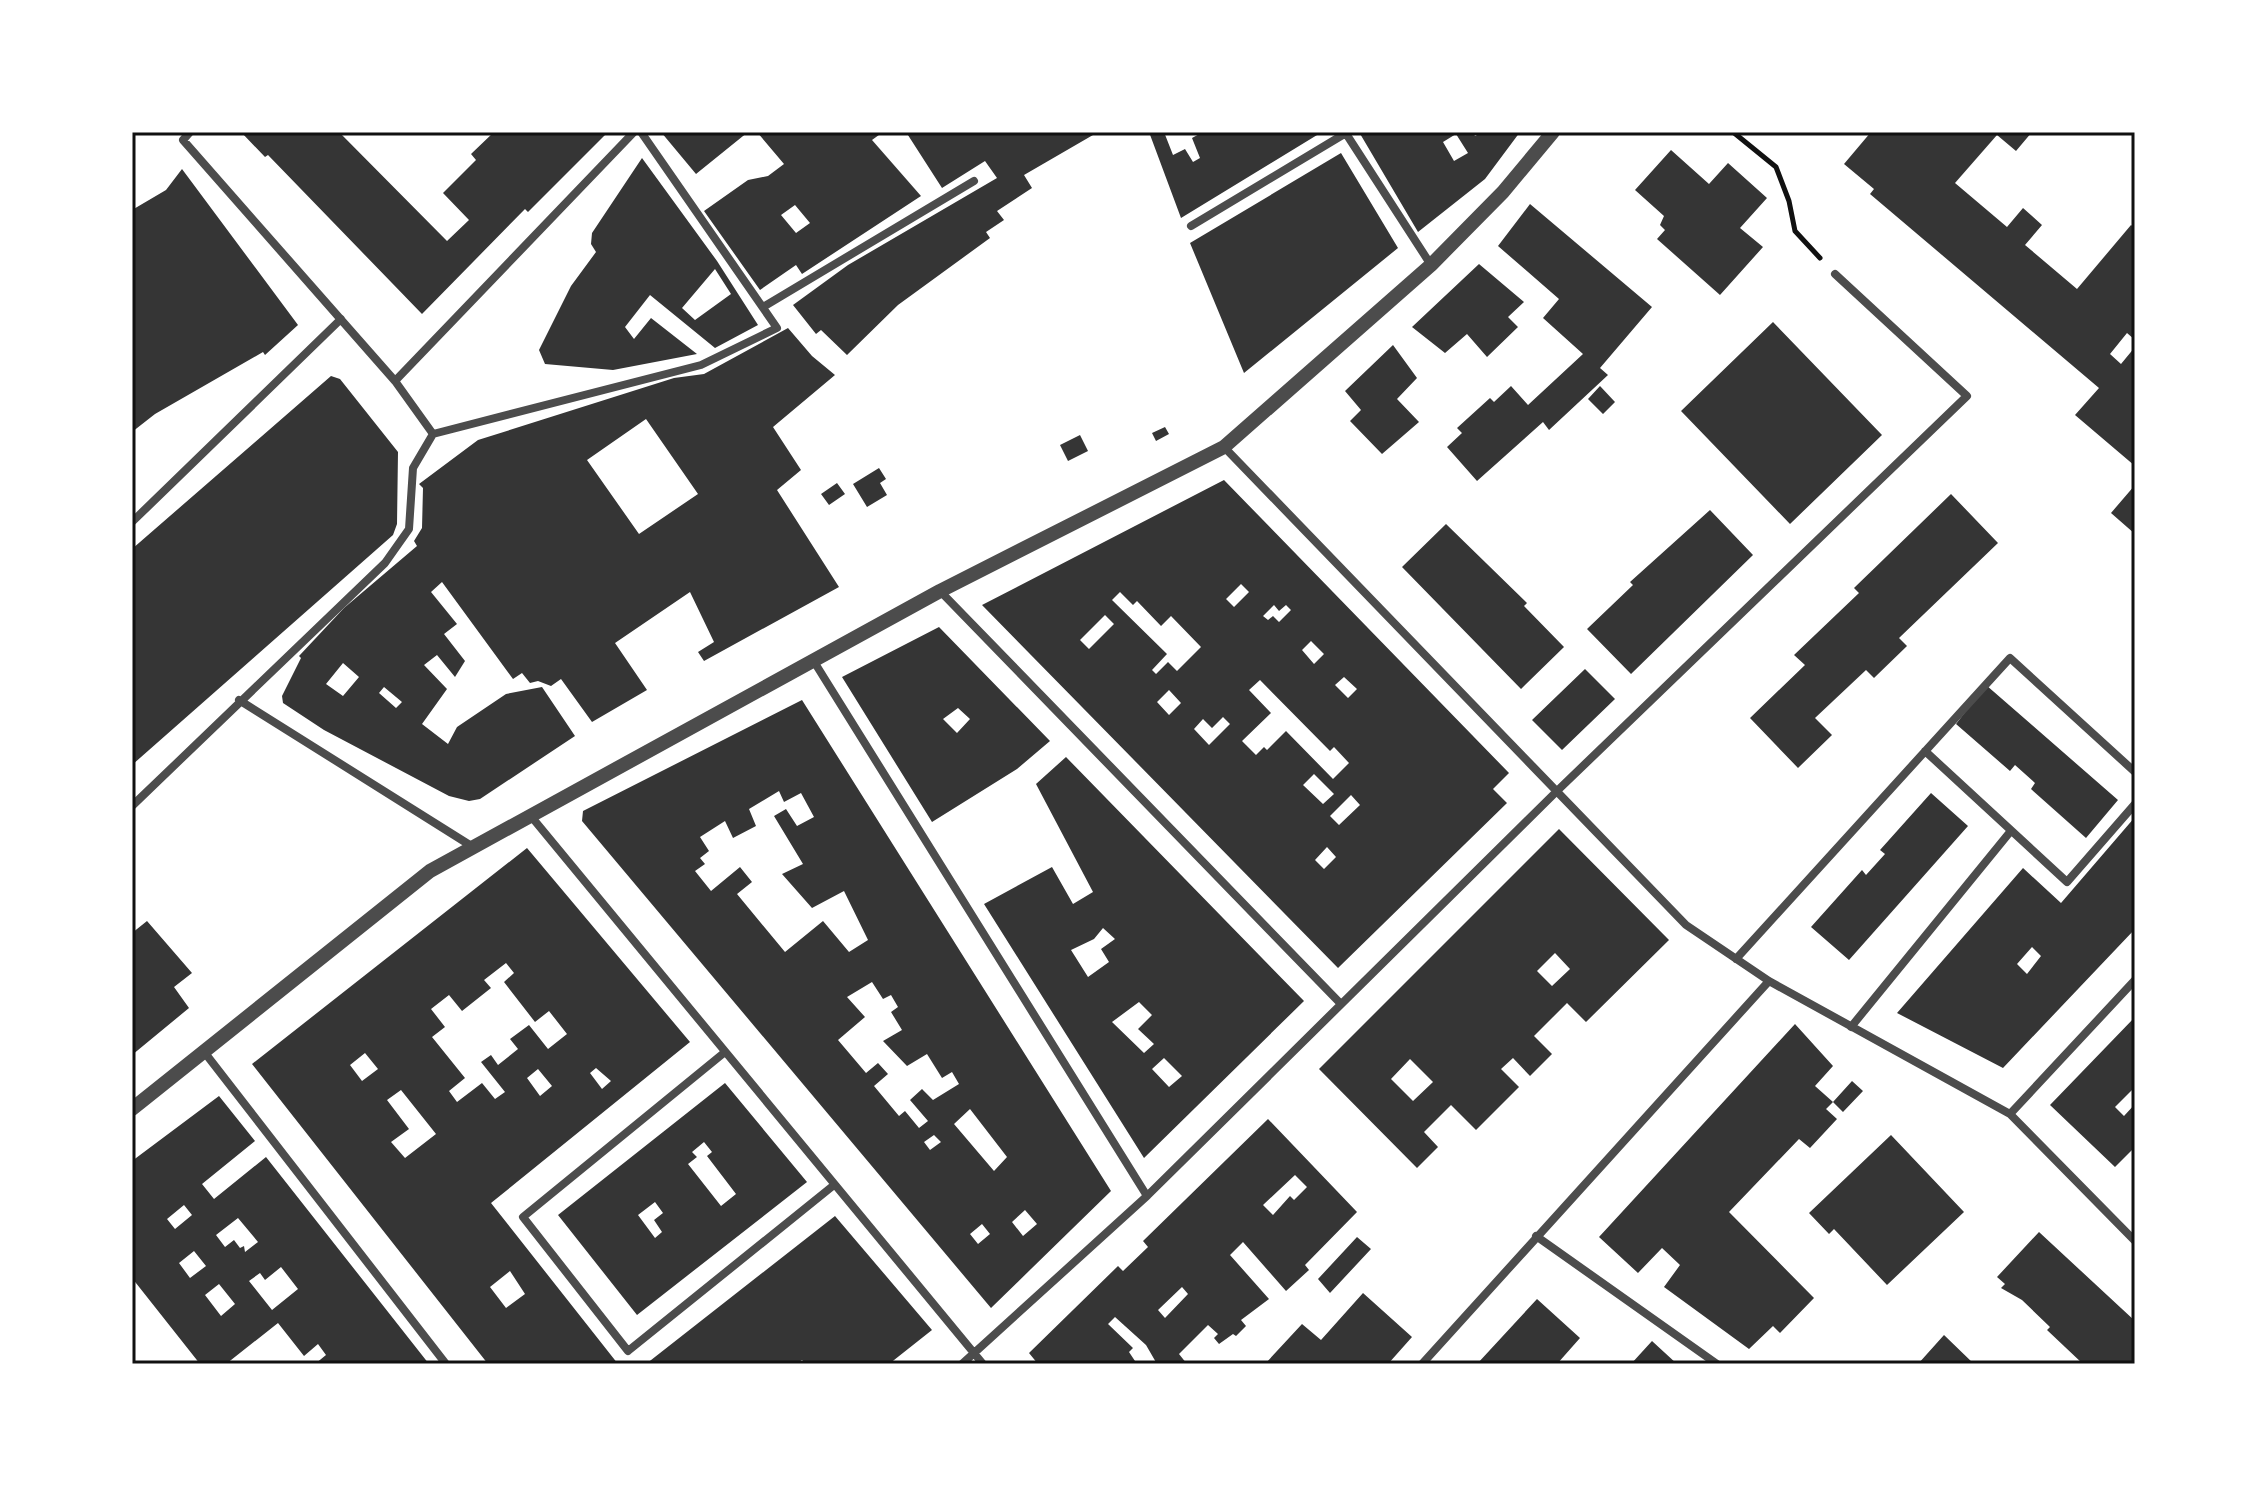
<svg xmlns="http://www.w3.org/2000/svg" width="2267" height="1496" font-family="Quicksand,sans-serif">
	<rect width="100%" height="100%" fill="#fff"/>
	<path fill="#353535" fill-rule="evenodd" d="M241,132h98l108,109 22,-21 -26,-27 33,-33 -5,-6 23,-22h114l-80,80 -3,-3 -103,105 -154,-159 -3,2z
		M661,132h87l-52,42z
		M757,132h126l-11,8 49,56 -119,78 -6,-9 -36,25 -56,-79 44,-31 20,-4 16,-12zM795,205l15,18 -14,10 -15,-18z
		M906,132h185l2,3 -69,40 8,13 -35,23 7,9 -18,12 4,6 -92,67 -51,50 -26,-25 -5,4 -23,-29 55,-40 149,-87 -12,-17 -43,27z
		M1149,132h15l9,23 12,-6 8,13 7,-4 -8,-20 11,-6h119l-141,86z
		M1359,132h114l2,4 8,-4h37l-35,47 -67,53zM1456,134l12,19 -14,8 -11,-19z
		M1871,132h161l-16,19 -19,-16 -42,48 52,44 16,-19 19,17 -17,20 52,44 54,-64 4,3v112l-8,-7 -17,21 11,10 14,-17v119l-60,-51 24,-27 -229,-194 4,-5 -30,-25z
		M1671,150l38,34 19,-21 39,35 -27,30 23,19 -43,48 -63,-56 8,-9 -5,-5 4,-9 -29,-26z
		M1341,153l57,95 -154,125 -54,-130z
		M642,158l75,103 41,64 -43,23 -65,-53 -25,32 9,12 17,-21 46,36 -84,16 -68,-6 -6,-14 32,-64 25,-34 -5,-8 1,-11zM715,269l16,25 -36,26 -13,-12z
		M182,169l116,156 -33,30 -2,-3 -108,62 -23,18v-222l34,-20z
		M1530,204l122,103 -52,61 8,7 -59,55 -6,-8 -66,59 -30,-34 15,-14 -5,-5 33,-30 4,4 17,-16 17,19 55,-51 -40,-36 16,-19 -61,-53z
		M1479,264l45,38 -16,15 10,10 -31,30 -20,-23 -22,19 -33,-26z
		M1773,322l109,113 -92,89 -109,-113z
		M788,328l24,28 23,19 -62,52 28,43 -24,20 62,97 -135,74 -6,-9 16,-10 -24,-50 -75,51 32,47 -55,32 -31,-43 -10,7 -13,-5 -8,2 -8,-10 -9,6 -71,-97 -11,10 26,32 -13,10 21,27 -10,16 -18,-22 -13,10 23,24 -25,35 26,20 9,-17 49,-33 36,-7 33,49 -95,63 -11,2 -20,-5 -125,-66 -41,-27 -1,-7 19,-38 -2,-2 45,-48 73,-62 -3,-5 8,-13 1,-40 -4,-4 59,-44 196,-62 30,-4zM646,419l52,75 -59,40 -52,-74zM343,663l16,14 -16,19 -17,-12zM384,687l18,15 -6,6 -17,-15z
		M1393,345l24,33 -20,21 22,23 -37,32 -32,-33 11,-11 -16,-19z
		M331,376l9,3 58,73 -1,72 -4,11 -261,230v-216z
		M1600,386l15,16 -12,12 -15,-15z
		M1165,427l4,7 -13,7 -4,-8z
		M1080,435l8,16 -20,10 -8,-16z
		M879,468l7,11 -6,4 7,12 -20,12 -14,-23z
		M1224,480l285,293 -16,16 14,14 -169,165 -356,-363zM1241,584l8,8 -15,15 -8,-8zM1120,592l13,13 4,-4 24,25 10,-10 30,31 -24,24 -9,-9 -12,12 -4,-4 15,-16 -55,-54zM1274,605l5,6 7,-6 5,5 -12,12 -6,-6 -5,4 -5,-4zM1105,615l9,9 -25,25 -9,-9zM1311,641l13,13 -10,10 -12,-14zM1344,677l13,12 -9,9 -13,-13zM1260,680l70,71 4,-4 15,16 -16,16 -47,-48 -19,19 -3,-3 -8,8 -14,-14 29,-28 -22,-23zM1169,690l12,13 -12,12 -12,-13zM1223,717l7,7 -21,21 -15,-16 9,-10 9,9zM1314,774l20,20 -11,10 -20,-19zM1351,795l9,10 -21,20 -9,-9zM1327,847l9,10 -12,12 -9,-9z
		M837,483l8,11 -16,11 -8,-11z
		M2135,485v49l-24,-21z
		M1951,494l47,49 -99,95 8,8 -33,32 -8,-8 -51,48 17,17 -34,33 -48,-50 55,-53 -11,-10 65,-62 -5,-5z
		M1710,510l43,45 -122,119 -44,-45 46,-44 -3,-3z
		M1446,524l81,79 -3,3 40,41 -43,42 -119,-122z
		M939,627l111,114 -33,28 -85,53 -90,-145zM958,708l12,11 -13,14 -14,-14z
		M1585,669l30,30 -53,51 -30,-30z
		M1986,685l132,115 -32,38 -55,-49 4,-6 -20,-18 -5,6 -54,-47z
		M802,700l309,491 -120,117 -409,-487 1,-10zM779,791l5,11 17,-9 13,24 -17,9 -11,-17 -12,7 29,48 -21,10 30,34 32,-17 24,49 -19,12 -26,-31 -38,31 -48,-58 15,-12 -12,-15 -29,24 -16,-20 10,-7 -5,-6 9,-7 -9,-14 25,-16 8,17 23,-12 -7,-17zM872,982l11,17 8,-4 7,12 -7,5 11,18 -19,11 24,25 20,-12 15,24 10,-6 7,12 -26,16 -11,-11 -12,11 18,21 -9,7 -14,-17 -6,5 -25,-30 14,-12 -10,-11 -12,10 -28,-33 27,-23 -18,-20zM970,1109l37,48 -13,14 -40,-47zM934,1135l7,7 -11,8 -6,-8zM1025,1210l12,14 -14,12 -11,-14zM982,1224l8,10 -12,10 -8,-10z
		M1066,757l238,244 -160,157 -160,-254 68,-37 21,37 20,-12 -57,-108zM1103,928l12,11 -14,10 8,13 -21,15 -17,-27 23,-11zM1139,1002l13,13 -14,14 16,15 -10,9 -32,-31zM1164,1058l18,18 -13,11 -17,-18z
		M1931,793l37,33 -119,134 -38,-33 51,-57 4,5 19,-21 -5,-4z
		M2135,817v112l-132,139 -106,-55 126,-145 38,35zM2032,947l9,9 -14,18 -10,-10z
		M1559,829l110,111 -83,82 -19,-19 -33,33 18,18 -22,22 -17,-18 -12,11 18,18 -43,43 -25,-25 -27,27 14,15 -21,21 -98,-99zM1555,953l15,16 -18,17 -15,-15zM1410,1059l23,23 -20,19 -22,-22z
		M527,848l163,194 -199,161 127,161h-130l-236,-300zM506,963l8,10 -10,9 31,40 14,-11 18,23 -19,15 -19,-24 -19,14 8,10 -20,16 -7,-10 -10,7 24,30 -10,7 -13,-16 -25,19 -8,-11 16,-13 -33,-41 13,-10 -14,-18 18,-14 13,16 29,-23 -7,-8zM365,1053l13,16 -16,12 -12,-16zM596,1068l15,13 -9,8 -12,-16zM538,1069l14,17 -12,10 -13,-18zM401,1090l35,44 -31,24 -14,-16 18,-13 -22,-29zM510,1271l15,23 -19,14 -16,-21z
		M147,921l45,52 -18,14 15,21 -57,47v-122z
		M2135,1017v70l-20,20 9,9 11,-12v43l-20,20 -65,-62z
		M1795,1024l38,42 -18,20 18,16 19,-21 11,10 -20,21 -10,-10 -7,7 11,10 -27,29 -11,-9 -70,73 85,86 -34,35 -7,-7 -24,23 -85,-62 16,-22 -18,-17 -24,25 -39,-36z
		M725,1083l82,99 -170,133 -79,-100zM704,1142l8,10 -5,4 29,38 -15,12 -33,-42 9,-7 -5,-5zM655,1202l8,11 -9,7 8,12 -7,6 -17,-23z
		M219,1096l36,45 -53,43 12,15 52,-42 163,207h-114l11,-9 -8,-11 -14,12 -26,-33 -52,41h-26l-68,-86v-117zM184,1205l8,10 -17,14 -8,-10zM238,1218l20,24 -13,10 -1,-6 -4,2 -6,-8 -9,7 -9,-12zM194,1251l12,15 -16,12 -11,-15zM281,1267l17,22 -26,21 -23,-29 11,-8 5,7zM219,1284l16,20 -14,12 -16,-21z
		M1268,1119l89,93 -52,53 4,5 -23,21 -43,-49 -13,13 39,44 -28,21 5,6 -10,10 -3,-2 -14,10 -5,-6 4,-4 -10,-9 -29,29 8,10h-30l-11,-19 -31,-28 -7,7 25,24 -4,4 8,12h-99l-9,-11 89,-87 5,5 25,-24 -5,-6zM1295,1175l12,12 -13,13 -4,-4 -17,19 -10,-10zM1182,1287l6,7 -23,24 -7,-8z
		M1891,1135l73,77 -77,73 -53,-56 -5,5 -20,-21z
		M835,1216l97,114 -43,34h-83l-4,-4 -6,4h-150z
		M2039,1232l96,89v43h-52l-36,-34 3,-3 -28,-27 -21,-12 4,-4 -8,-7z
		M1357,1237l14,12 -41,44 -12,-14z
		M1363,1293l49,44 -24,27h-123l37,-40 19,16z
		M1537,1299l43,39 -23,26h-80z
		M1944,1335l30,29h-56z
		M1652,1341l25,23h-46z"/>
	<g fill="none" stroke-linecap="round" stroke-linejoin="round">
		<path stroke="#111" stroke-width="5" d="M1733,132l43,35 13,34 6,30 25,27"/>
		<path stroke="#4c4c4c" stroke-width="8" d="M190,132l-7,8 212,241 38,53
			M1345,132l86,133
			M1191,226l155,-93
			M763,307l211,-126
			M395,381l239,-249
			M433,434l268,-69 76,-37 -136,-196
			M1224,447l462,478 83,56 241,133 125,127
			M132,522l209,-203
			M940,591l400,412
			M813,660l334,536
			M239,700l234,147
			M1925,751l142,131 68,-78
			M132,806l253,-243 24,-34 4,-61 20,-34
			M530,815l453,549
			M1736,959l274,-301 125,114
			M1851,1027l159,-195
			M725,1052l-202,165 105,134 206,-166
			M205,1053l241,311
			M2010,1114l125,-134
			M1536,1236l181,128
			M962,1364l185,-168 410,-405 410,-395 -132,-122
			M1422,1364l347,-383"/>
		<path stroke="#4c4c4c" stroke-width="14" d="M132,1109l298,-238 510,-280 284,-144 207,-182 72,-73 50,-60"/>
	</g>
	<rect width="2267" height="1496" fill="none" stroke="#ffffff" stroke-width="268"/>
	<rect x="134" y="134" width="1999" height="1228" fill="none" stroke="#111" stroke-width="3"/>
</svg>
